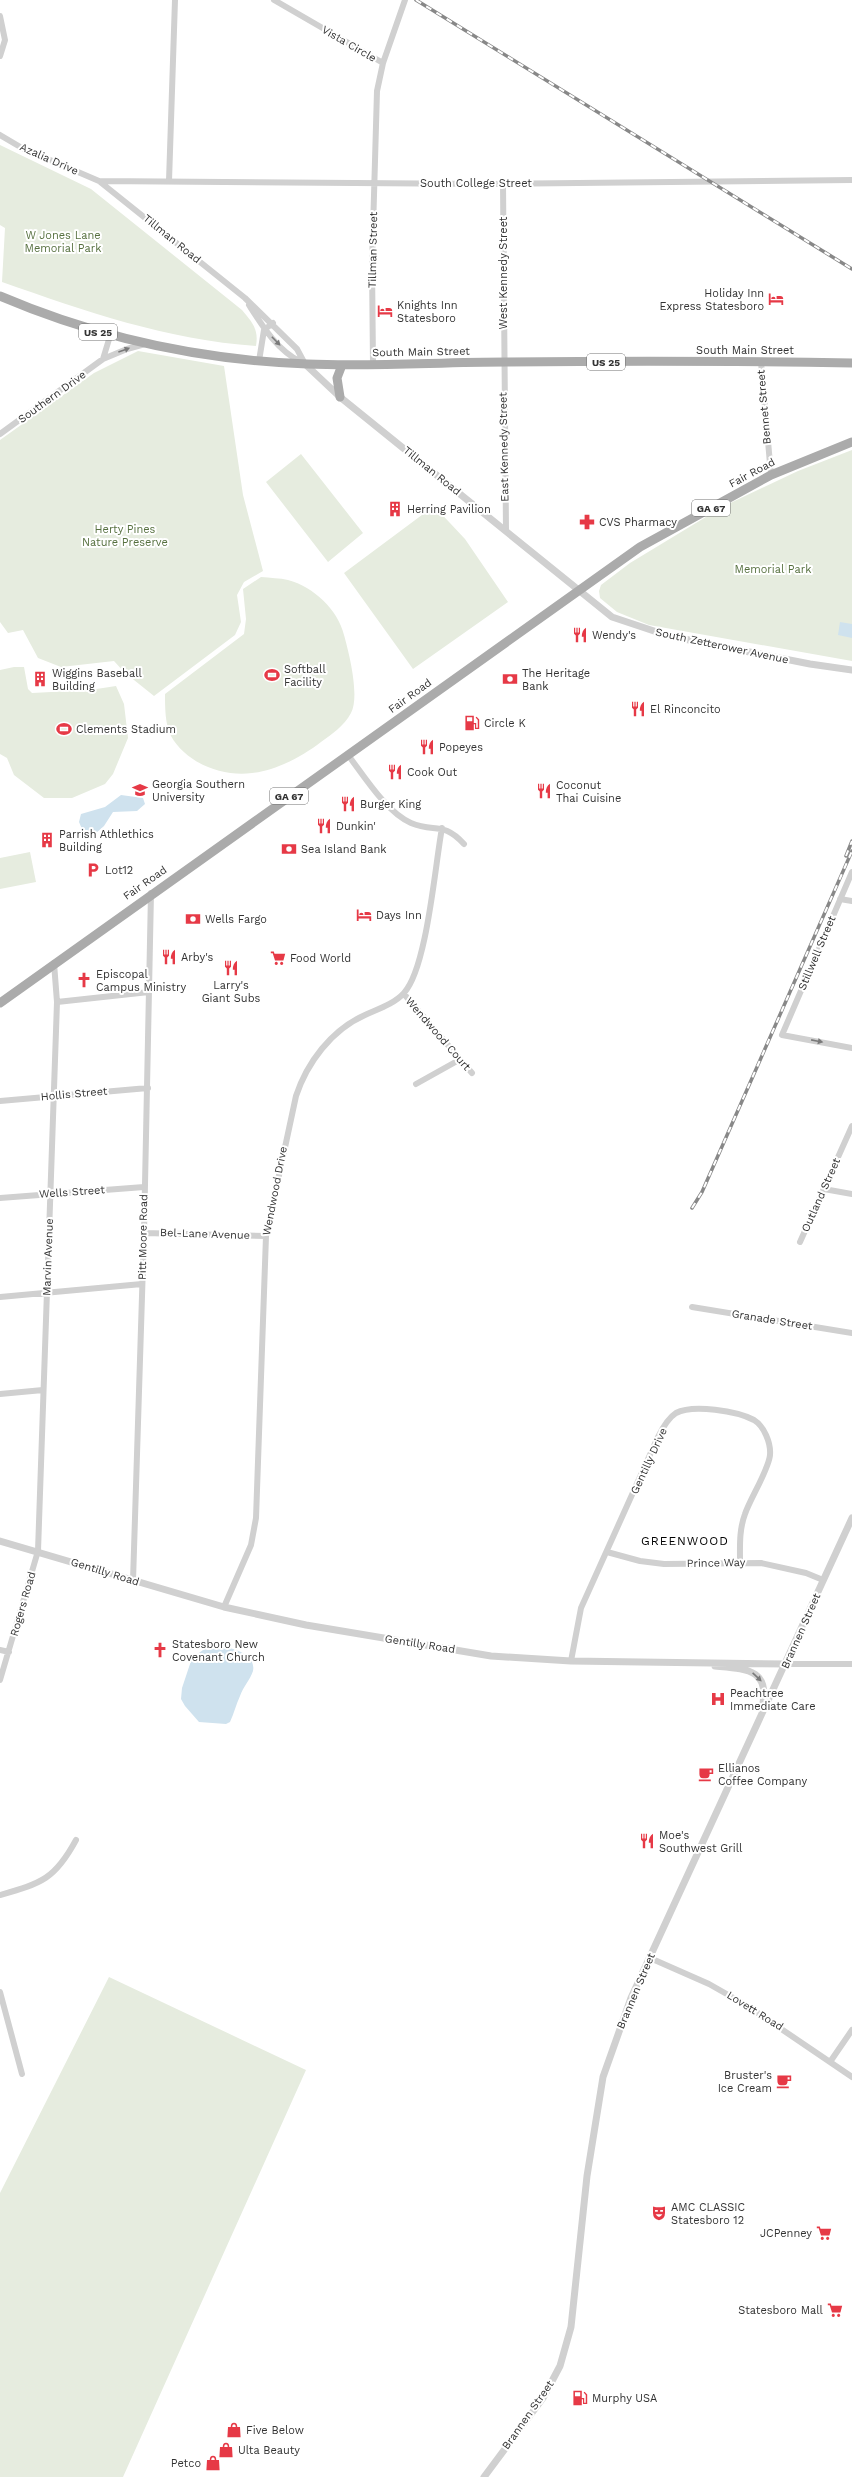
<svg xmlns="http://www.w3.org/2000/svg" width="852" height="2477" font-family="'Work Sans',sans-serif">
	<rect width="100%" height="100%" fill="#fff"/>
	<path fill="#e6ecdf" d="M0,145l91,44 151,121c10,12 17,19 14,36 -89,-6 -171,-35 -254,-64l3,-54 -5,-3z
		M138,351l86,15 19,129 20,76 -19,11 -7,13 4,27 -6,13 -81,61 -30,-24 -10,-11 -53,6 -23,-9 -15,-28 -15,3 -8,-11v-182l94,-67z
		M852,450v211l-203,-36 -32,-13 -17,-14 -1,-7 2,-6 29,-22 94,-57 74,-35z
		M301,454l62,79 -35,29 -62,-80z
		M434,506l31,33 43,63 -95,67 -69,-96z
		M261,577c9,1 19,1 27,3 26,7 50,30 56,55 5,18 16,61 7,78 -7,13 -19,21 -30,29 -18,14 -46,29 -69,31 -30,4 -66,-10 -81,-37 -6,-11 -6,-30 -6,-42l79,-60 2,-15 -3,-30z
		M14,667h10l4,22 4,4 58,-3 26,-4 8,18 4,34 -15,36 -8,10 -33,14h-28l-30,-23 -7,-17 -7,-4v-84z
		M30,852l6,30 -36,7v-31z
		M109,1977l197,93 -183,407h-123v-284z"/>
	<path fill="#cfe2ee" d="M840,622l12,2v14l-14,-3z
		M121,795l22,3 2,6 -8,7 -24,1 -9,14 -8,7 -14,-4 -3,-7 2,-8 24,-7z
		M210,1645c14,1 47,6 43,26 -3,9 -10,16 -13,25 -4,9 -6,17 -10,26l-4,2 -27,-2 -14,-16 -4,-7 1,-11 10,-30z"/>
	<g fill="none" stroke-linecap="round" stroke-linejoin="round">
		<path stroke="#d0d0d0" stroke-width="6" d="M274,0l109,63
			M0,16l5,24 -5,16
			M0,135l22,13 77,33 146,117 52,51 8,15
			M99,181l389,3 364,-4
			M169,181l6,-181
			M503,183l3,348
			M249,305c14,22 28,45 52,57
			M103,359l7,-23
			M259,361l5,-31 9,-7
			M761,362l10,113
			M373,364l-1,-99 5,-174 6,-28 22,-63
			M0,434l103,-75 24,-10 18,-5
			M348,755c16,21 39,58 63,68 24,10 32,-2 53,21
			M852,872l-70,163 70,13
			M840,899l12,2
			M404,994l68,79
			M57,1002l92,-10
			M416,1084l43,-24
			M0,1101l148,-13
			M824,1189l28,5
			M0,1198l144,-11
			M144,1233l122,3
			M800,1242l52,-116
			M0,1297l142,-13
			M692,1307l160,26
			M0,1394l43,-4
			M607,1552l33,9 24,3 97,-1 45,10 17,7
			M133,1581l11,-348 7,-340
			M224,1607l27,-62 5,-27 10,-282 30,-140c11,-33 35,-66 69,-81 13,-6 29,-11 39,-22 23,-25 31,-128 38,-165
			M0,1650l9,2
			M571,1661l10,-53 77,-171c4,-8 10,-19 18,-24 17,-9 61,-2 78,7 10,6 17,23 16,35 -1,14 -20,44 -25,59 -6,16 -5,32 -5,48
			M786,1664h66
			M0,1680l38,-129 19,-549 -3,-39
			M0,1895c42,-12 55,-16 76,-55
			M650,1958l59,26 37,21 106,72
			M0,1992l22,82
			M830,2062l22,-32"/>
		<path stroke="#d0d0d0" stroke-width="7" d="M305,364l35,33 272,220 57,19 141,28 42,6
			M0,1541l224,66 82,18 185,31 80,5 215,3
			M715,1666c32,3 56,3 47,42
			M484,2477l59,-79 17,-32 11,-39 16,-151 16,-99 28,-79 221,-480"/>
		<path stroke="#ababab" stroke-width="9" d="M0,296c98,42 200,64 307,68 66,3 132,-2 199,-2 115,-1 231,-1 346,1
			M340,397l-3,-19 5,-13
			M0,1003l640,-456 131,-72 81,-33"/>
		<g stroke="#888" stroke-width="3.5">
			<path id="rail" d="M416,0l436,269
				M846,856l6,-15
				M692,1208l10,-16 150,-341"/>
		</g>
		<use href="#rail" stroke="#fff" stroke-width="2" stroke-dasharray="6" stroke-linecap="butt"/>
	</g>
	<defs><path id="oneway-solid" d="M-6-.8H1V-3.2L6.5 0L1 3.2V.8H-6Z"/></defs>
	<g fill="#7a7a7a">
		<use href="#oneway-solid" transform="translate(276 341) rotate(46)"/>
		<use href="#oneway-solid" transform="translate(124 350) rotate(-20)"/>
		<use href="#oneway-solid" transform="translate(817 1041) rotate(11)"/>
		<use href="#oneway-solid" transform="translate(757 1677) rotate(43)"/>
	</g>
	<defs>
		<g id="hotel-bare" transform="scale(1.2)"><path d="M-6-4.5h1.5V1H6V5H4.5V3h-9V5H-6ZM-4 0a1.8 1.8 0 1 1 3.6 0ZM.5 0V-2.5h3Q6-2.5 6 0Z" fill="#e63946" stroke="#fff" stroke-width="2.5" paint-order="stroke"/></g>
		<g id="building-bare" transform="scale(1.2)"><path d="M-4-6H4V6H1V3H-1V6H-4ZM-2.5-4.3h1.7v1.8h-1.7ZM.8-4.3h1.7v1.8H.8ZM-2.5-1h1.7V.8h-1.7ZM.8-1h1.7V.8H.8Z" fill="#e63946" stroke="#fff" stroke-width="2.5" paint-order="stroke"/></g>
		<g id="pharmacy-bare" transform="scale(1.2)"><path d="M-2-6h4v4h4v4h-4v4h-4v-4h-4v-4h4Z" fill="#e63946" stroke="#fff" stroke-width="2.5" paint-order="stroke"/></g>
		<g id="restaurant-bare" transform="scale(1.2)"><path d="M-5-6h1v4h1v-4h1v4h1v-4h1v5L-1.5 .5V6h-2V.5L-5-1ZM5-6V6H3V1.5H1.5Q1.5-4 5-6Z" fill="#e63946" stroke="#fff" stroke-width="2.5" paint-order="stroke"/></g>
		<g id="stadium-bare" transform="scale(1.2)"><path d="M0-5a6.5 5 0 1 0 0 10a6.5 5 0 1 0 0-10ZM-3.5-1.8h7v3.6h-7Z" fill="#e63946" stroke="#fff" stroke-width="2.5" paint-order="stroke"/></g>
		<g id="bank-bare" transform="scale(1.2)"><path d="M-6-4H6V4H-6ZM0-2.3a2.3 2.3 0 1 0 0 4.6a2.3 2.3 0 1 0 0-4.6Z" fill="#e63946" stroke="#fff" stroke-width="2.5" paint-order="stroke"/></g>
		<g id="fuel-bare" transform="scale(1.2)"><path d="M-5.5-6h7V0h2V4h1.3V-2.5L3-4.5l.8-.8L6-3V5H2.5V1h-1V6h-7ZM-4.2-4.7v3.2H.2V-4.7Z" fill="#e63946" stroke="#fff" stroke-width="2.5" paint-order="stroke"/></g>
		<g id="university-bare" transform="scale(1.2)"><path d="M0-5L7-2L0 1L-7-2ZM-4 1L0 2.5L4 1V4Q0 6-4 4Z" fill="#e63946" stroke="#fff" stroke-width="2.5" paint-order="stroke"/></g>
		<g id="parking-bare" transform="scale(1.2)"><path d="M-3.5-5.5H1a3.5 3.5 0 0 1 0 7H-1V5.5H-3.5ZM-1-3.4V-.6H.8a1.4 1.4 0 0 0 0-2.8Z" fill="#e63946" stroke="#fff" stroke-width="2.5" paint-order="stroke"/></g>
		<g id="supermarket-bare" transform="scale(1.2)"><path d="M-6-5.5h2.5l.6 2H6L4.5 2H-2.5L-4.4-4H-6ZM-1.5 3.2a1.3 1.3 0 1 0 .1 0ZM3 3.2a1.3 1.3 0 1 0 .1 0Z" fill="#e63946" stroke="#fff" stroke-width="2.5" paint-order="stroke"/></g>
		<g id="church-bare" transform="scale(1.2)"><path d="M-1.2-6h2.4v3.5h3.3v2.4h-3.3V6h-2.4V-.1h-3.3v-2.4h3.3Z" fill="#e63946" stroke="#fff" stroke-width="2.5" paint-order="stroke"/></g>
		<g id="hospital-bare" transform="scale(1.2)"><path d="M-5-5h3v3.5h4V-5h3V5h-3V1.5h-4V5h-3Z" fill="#e63946" stroke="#fff" stroke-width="2.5" paint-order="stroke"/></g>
		<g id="cafe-bare" transform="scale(1.2)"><path d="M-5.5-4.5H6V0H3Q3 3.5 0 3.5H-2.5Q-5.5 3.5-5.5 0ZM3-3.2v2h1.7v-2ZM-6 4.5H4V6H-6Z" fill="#e63946" stroke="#fff" stroke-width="2.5" paint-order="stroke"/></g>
		<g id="theatre-bare" transform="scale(1.2)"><path d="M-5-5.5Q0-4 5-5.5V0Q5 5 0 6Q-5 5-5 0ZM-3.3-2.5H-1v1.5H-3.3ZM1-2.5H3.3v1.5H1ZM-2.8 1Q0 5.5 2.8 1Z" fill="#e63946" stroke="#fff" stroke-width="2.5" paint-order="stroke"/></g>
		<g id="shop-bare" transform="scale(1.2)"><path d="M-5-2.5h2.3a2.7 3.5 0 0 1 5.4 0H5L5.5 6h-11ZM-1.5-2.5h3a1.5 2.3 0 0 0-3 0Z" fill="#e63946" stroke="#fff" stroke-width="2.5" paint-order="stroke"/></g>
	</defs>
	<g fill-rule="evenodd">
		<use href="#hotel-bare" x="776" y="299"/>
		<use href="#hotel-bare" x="385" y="311"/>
		<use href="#building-bare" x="395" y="509"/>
		<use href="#pharmacy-bare" x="587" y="522"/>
		<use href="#restaurant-bare" x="580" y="635"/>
		<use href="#stadium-bare" x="272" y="675"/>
		<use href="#building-bare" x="40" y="679"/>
		<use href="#bank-bare" x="510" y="679"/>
		<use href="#restaurant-bare" x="638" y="709"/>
		<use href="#fuel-bare" x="472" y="723"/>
		<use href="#stadium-bare" x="64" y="729"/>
		<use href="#restaurant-bare" x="427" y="747"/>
		<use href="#restaurant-bare" x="395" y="772"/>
		<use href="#university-bare" x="140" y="790"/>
		<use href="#restaurant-bare" x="544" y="791"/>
		<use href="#restaurant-bare" x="348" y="804"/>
		<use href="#restaurant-bare" x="324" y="826"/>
		<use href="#building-bare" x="47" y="840"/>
		<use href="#bank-bare" x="289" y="849"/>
		<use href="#parking-bare" x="93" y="870"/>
		<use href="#hotel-bare" x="364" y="915"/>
		<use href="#bank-bare" x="193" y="919"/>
		<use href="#restaurant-bare" x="169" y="957"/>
		<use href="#supermarket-bare" x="278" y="958"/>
		<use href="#restaurant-bare" x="231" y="968"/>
		<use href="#church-bare" x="84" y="980"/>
		<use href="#church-bare" x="160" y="1650"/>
		<use href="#hospital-bare" x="718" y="1699"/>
		<use href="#cafe-bare" x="706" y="1774"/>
		<use href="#restaurant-bare" x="647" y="1841"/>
		<use href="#cafe-bare" x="784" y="2081"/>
		<use href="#theatre-bare" x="659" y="2213"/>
		<use href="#supermarket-bare" x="824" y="2233"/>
		<use href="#supermarket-bare" x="835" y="2310"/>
		<use href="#fuel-bare" x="580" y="2398"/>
		<use href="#shop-bare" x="234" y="2430"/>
		<use href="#shop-bare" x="226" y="2450"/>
		<use href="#shop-bare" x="213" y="2463"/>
	</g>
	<g text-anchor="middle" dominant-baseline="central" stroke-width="4" stroke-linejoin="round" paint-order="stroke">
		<g fill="#fff" stroke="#707070" stroke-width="1">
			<rect x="79" y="324" width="38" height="16" rx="3"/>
			<rect x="587" y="354" width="38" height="16" rx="3"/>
			<rect x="692" y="500" width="38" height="16" rx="3"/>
			<rect x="270" y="788" width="38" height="16" rx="3"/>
		</g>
		<g font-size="10" font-weight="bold" fill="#333">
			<text x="98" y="332">US 25</text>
			<text x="606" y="362">US 25</text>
			<text x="711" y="508">GA 67</text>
			<text x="289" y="796">GA 67</text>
		</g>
		<g font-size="11" fill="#333" stroke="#fff">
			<text transform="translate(349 44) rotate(30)">Vista Circle</text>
			<text transform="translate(49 159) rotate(24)">Azalia Drive</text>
			<text x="476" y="183">South College Street</text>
			<text transform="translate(172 239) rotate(39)">Tillman Road</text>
			<text transform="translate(373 250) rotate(-89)">Tillman Street</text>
			<text transform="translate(503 273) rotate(-90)">West Kennedy Street</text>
			<text x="745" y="350">South Main Street</text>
			<text transform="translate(421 352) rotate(-1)">South Main Street</text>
			<text transform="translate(52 397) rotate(-36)">Southern Drive</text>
			<text transform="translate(764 407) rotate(-95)">Bennet Street</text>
			<text transform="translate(504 447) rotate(-91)">East Kennedy Street</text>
			<text transform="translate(432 471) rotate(39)">Tillman Road</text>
			<text transform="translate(752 473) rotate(-28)">Fair Road</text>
			<text transform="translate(722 646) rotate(12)">South Zetterower Avenue</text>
			<text transform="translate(410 696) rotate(-36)">Fair Road</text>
			<text transform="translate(145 883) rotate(-35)">Fair Road</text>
			<text transform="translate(817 953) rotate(-67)">Stillwell Street</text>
			<text transform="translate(438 1034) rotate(49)">Wendwood Court</text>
			<text transform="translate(74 1094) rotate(-5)">Hollis Street</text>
			<text transform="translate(275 1191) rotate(-79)">Wendwood Drive</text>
			<text transform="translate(72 1192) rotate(-4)">Wells Street</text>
			<text transform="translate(821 1195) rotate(-66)">Outland Street</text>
			<text transform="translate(205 1234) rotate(2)">Bel-Lane Avenue</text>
			<text transform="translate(143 1237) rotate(-89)">Pitt Moore Road</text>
			<text transform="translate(48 1257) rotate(-88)">Marvin Avenue</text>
			<text transform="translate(772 1320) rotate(9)">Granade Street</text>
			<text transform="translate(649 1461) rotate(-65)">Gentilly Drive</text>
			<text transform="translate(716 1563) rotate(-1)">Prince Way</text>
			<text transform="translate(105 1572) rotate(17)">Gentilly Road</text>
			<text transform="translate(23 1604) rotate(-74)">Rogers Road</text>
			<text transform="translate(801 1631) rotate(-66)">Brannen Street</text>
			<text transform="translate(420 1644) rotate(9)">Gentilly Road</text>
			<text transform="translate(636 1991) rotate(-67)">Brannen Street</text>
			<text transform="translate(755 2011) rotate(32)">Lovett Road</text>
			<text transform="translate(528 2415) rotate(-55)">Brannen Street</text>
		</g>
		<g font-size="11" fill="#56703f" stroke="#fff">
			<text x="63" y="235">W Jones Lane<tspan x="63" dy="13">Memorial Park</tspan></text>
			<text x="125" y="529">Herty Pines<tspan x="125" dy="13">Nature Preserve</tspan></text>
			<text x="773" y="569">Memorial Park</text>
		</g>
		<g font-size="11" fill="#333" stroke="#fff" text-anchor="start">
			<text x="764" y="293" text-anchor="end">Holiday Inn<tspan x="764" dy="13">Express Statesboro</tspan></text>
			<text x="397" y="305">Knights Inn<tspan x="397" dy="13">Statesboro</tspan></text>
			<text x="407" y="509">Herring Pavilion</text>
			<text x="599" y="522">CVS Pharmacy</text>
			<text x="592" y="635">Wendy's</text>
			<text x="284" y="669">Softball<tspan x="284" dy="13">Facility</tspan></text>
			<text x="52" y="673">Wiggins Baseball<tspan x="52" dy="13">Building</tspan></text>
			<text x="522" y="673">The Heritage<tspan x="522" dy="13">Bank</tspan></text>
			<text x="650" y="709">El Rinconcito</text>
			<text x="484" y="723">Circle K</text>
			<text x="76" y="729">Clements Stadium</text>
			<text x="439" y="747">Popeyes</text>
			<text x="407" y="772">Cook Out</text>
			<text x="152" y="784">Georgia Southern<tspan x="152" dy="13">University</tspan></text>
			<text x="556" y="785">Coconut<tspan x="556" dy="13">Thai Cuisine</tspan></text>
			<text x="360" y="804">Burger King</text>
			<text x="336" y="826">Dunkin'</text>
			<text x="59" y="834">Parrish Athlethics<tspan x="59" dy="13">Building</tspan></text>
			<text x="301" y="849">Sea Island Bank</text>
			<text x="105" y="870">Lot12</text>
			<text x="376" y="915">Days Inn</text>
			<text x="205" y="919">Wells Fargo</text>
			<text x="181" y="957">Arby's</text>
			<text x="290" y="958">Food World</text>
			<text x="96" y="974">Episcopal<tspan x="96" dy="13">Campus Ministry</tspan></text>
			<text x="231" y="985" text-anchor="middle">Larry's<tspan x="231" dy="13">Giant Subs</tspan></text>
			<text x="172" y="1644">Statesboro New<tspan x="172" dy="13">Covenant Church</tspan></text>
			<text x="730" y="1693">Peachtree<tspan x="730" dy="13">Immediate Care</tspan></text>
			<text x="718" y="1768">Ellianos<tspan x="718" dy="13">Coffee Company</tspan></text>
			<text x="659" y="1835">Moe's<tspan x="659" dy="13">Southwest Grill</tspan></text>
			<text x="772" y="2075" text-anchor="end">Bruster's<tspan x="772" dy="13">Ice Cream</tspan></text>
			<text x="671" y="2207">AMC CLASSIC<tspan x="671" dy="13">Statesboro 12</tspan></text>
			<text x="812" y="2233" text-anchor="end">JCPenney</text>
			<text x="823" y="2310" text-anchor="end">Statesboro Mall</text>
			<text x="592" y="2398">Murphy USA</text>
			<text x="246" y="2430">Five Below</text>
			<text x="238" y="2450">Ulta Beauty</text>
			<text x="201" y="2463" text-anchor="end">Petco</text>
		</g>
		<g font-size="12" letter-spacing="1" fill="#000" stroke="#fff">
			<text x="685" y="1541">GREENWOOD</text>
		</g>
	</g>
</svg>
